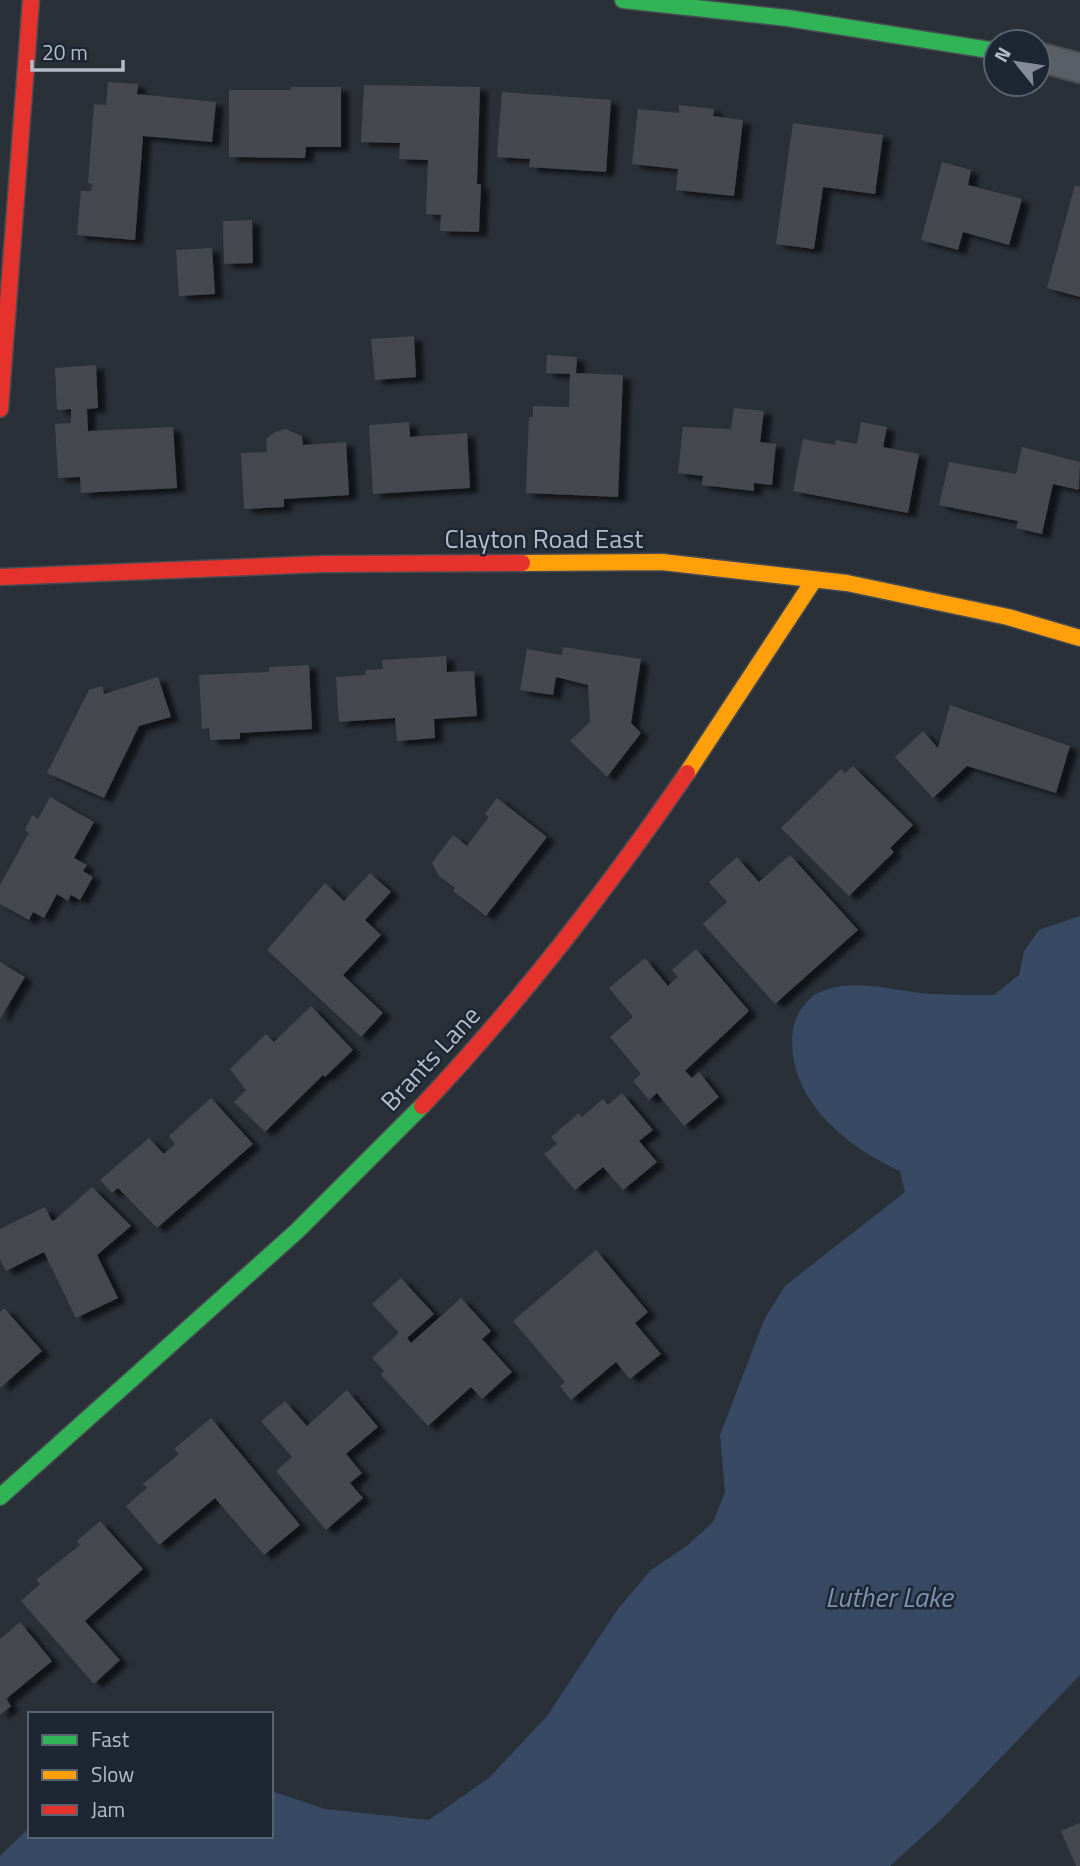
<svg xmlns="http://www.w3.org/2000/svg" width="1080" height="1866" font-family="'Titillium Web',sans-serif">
	<defs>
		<filter id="shadow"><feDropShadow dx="8" dy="4.5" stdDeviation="2" flood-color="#0009"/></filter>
	</defs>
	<rect width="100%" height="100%" fill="#2a3038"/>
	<path fill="#384963" d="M1080,916v759l-136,142 -54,49h-890v-10l30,-29v9h241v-45l54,18 104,11 61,-43 57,-61 71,-107 33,-39 37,-25 25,-23 12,-30 -5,-57 45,-117 20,-32 120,-94 -5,-21c-56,-25 -116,-75 -107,-142 2,-13 14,-32 27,-37 37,-15 73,-1 110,2 21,1 43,1 64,1l25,-20 5,-24 15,-21z"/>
	<path fill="#444950" filter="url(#shadow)" d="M108,82l30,2 -1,10 79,8 -4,40 -69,-6 -8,104 -58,-5 4,-44h10l1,-7 -4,-1 6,-79 12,1z
		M364,85l116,2 -3,97h4l-2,48 -39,-1 1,-16 -15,-1 2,-54 -29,-1 1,-16 -39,-1z
		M291,87h50v60h-35l-1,11 -76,-1v-67h62z
		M502,92l109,8 -5,72 -77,-5 1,-8 -33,-2z
		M679,105l35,4 -1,7 30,4 -9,76 -58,-6 2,-21 -46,-5 6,-55 41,4z
		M793,123l90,12 -8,59 -52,-7 -9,62 -38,-5z
		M942,162l29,8 -3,15 54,14 -13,46 -46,-13 -5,18 -37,-10z
		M1075,185l5,2v110l-33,-9z
		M252,220l1,43 -29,1 -1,-43z
		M212,248l3,46 -36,2 -3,-46z
		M414,336l2,41 -41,3 -4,-41z
		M547,355l30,2 -1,16 47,2 -5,122 -92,-4 3,-76h4v-11l36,1 1,-33 -24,-1z
		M96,365l2,43 -11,1 1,22 85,-4 4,61 -96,5 -1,-16 -22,1 -3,-54 16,-1v-14l-14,1 -2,-42z
		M734,408l30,3 -4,31 16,2 -4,41 -18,-2v8l-52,-6 1,-9 -25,-3 5,-46 48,2z
		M409,422l1,15 57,-4 3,55 -97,6 -4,-69z
		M861,422l26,5 -4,20 36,7 -11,59 -115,-22 10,-52 32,6 1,-5 21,4z
		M285,429l17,7 1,9 43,-3 3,53 -65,4v8l-40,2 -3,-56 26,-1 -1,-13 9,-7z
		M1022,447l58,15 -1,28 -26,-6 -11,50 -26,-6 2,-7 -79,-16 10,-43 67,12z
		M563,647l78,12 -10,64 10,10 -34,44 -37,-36 20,-19 -2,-37 -32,-8 -3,18 -33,-5 7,-41 35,6z
		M446,656l1,16 27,-1 3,45 -43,3 1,19 -38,3 -2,-23 -56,4 -3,-45 29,-2 1,-5 17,-1 -1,-9z
		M309,665l3,64 -72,4v6l-30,1 -1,-12 -7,1 -3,-54 70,-3v-5z
		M158,677l13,40 -32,9 -35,72 -57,-25 42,-83 13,-4 2,8z
		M950,705l120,41 -14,47 -89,-27 -34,32 -38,-41 28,-26 15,17z
		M853,766l60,59 -23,23 4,4 -45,44 -68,-68 60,-59 4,4z
		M50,797l44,25 -20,36 13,7 -4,6 10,6 -13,23 -9,-5 -3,6 -11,-7 -13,24 -11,-6 -4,8 -29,-16v-19l29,-52 -4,-3 7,-15 6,4z
		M497,798l50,39 -61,79 -33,-25 2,-3 -16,-12 -7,-13 21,-28 14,11 22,-29 -4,-3z
		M790,855l68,75 -83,74 -72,-80 24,-22 -18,-20 28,-25 22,25z
		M370,873l21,19 -26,28 16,15 -38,40 40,38 -22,24 -94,-87 58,-67 19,18z
		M696,949l53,62 -64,60 7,7 7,-6 20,25 -35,29 -27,-33 -8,7 -16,-19 8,-7 -31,-37 23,-20 -24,-29 36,-30 23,28 10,-9 -6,-7z
		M0,962l25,15 -25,42z
		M311,1006l42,44 -28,27 -2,-2 -58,57 -31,-30 12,-12 -16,-21 36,-35 8,8z
		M622,1093l31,37 -14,11 18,21 -34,28 -20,-23 -28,23 -31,-36 13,-10 -6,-7 28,-24 3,4 21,-18 5,6z
		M211,1098l42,46 -96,84 -39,-40 -6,5 -12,-13 49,-42 15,16 11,-10 -6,-8z
		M92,1187l39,39 -34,29 21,43 -42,20 -32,-66 -38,19 -6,-12v-30l45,-22 7,14 3,-1z
		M596,1250l52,62 -13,11 26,31 -31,25 -14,-17 -45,38 -11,-14 5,-4 -52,-61z
		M401,1278l33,36 -27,24 4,5 50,-45 30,33 -9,8 30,33 -30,27 -11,-12 -43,39 -47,-51 3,-4 -12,-13 27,-25 -27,-29z
		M4,1308l38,43 -42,37v-76z
		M347,1390l31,37 -32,27 16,19 -12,10 13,15 -37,32 -50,-59 16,-14 -31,-36 24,-20 22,25z
		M211,1418l89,107 -36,30 -49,-57 -56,47 -33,-39 21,-18 -4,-4 36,-30 -5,-5z
		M100,1521l43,48 -58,52 35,39 -26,24 -73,-83 19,-17 -4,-4 44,-35 -3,-4z
		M20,1622l32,39 -46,38 5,7 -11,9v-76z
		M1080,1823v43h-4l-15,-35z"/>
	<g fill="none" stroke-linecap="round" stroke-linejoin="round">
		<g stroke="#484c53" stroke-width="32">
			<path id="street" d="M1038,57l42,11"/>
		</g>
		<g stroke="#484c53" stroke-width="19">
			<path id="fast" d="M623,0l164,18 209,33
				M0,1497l297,-266 125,-125"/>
		</g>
		<g stroke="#484c53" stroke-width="19">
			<path id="slow" d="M522,563l140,-1 185,21 161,34 72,21
				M687,773l127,-193"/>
		</g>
		<g stroke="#484c53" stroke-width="19">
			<path id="jam" d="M0,409l31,-409
				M0,577l323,-13 199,-1
				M422,1106c98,-104 184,-215 265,-333"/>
		</g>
		<use href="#street" stroke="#5a5e66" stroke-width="28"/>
		<use href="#fast" stroke="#30b455" stroke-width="16"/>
		<use href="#slow" stroke="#ff9f0a" stroke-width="16"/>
		<use href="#jam" stroke="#e5322d" stroke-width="16"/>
	</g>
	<g text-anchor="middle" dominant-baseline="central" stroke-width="5" stroke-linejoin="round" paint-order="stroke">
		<g font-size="26" fill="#b4bcc9" stroke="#1d2633">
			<text x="544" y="538">Clayton Road East</text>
			<text transform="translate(430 1058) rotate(-47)">Brants Lane</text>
		</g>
		<g font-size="28" font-style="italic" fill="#7c92b1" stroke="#1d2633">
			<text x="889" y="1596">Luther Lake</text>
		</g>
	</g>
	<rect x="28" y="1712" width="245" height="126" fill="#1d2633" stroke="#59626f" stroke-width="2"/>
	<rect x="42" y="1735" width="35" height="10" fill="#30b455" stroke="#59626f" stroke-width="2"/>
	<text x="91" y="1747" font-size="21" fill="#b4bcc9">Fast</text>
	<rect x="42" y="1770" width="35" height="10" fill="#ff9f0a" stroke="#59626f" stroke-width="2"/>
	<text x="91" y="1782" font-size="21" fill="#b4bcc9">Slow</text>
	<rect x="42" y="1805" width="35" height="10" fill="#e5322d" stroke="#59626f" stroke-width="2"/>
	<text x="91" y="1817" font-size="21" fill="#b4bcc9">Jam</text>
	<g transform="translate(1017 63) rotate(300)"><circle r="33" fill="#1d2633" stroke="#59626f" stroke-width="2"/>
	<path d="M0-5L12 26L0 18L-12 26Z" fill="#848b96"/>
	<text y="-10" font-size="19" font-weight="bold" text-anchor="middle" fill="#b4bcc9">N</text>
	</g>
	<path d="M32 60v10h91v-10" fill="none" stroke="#b4bcc9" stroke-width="3.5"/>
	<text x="42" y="60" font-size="21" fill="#b4bcc9" stroke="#1d2633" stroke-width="5" paint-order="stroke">20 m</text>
</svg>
